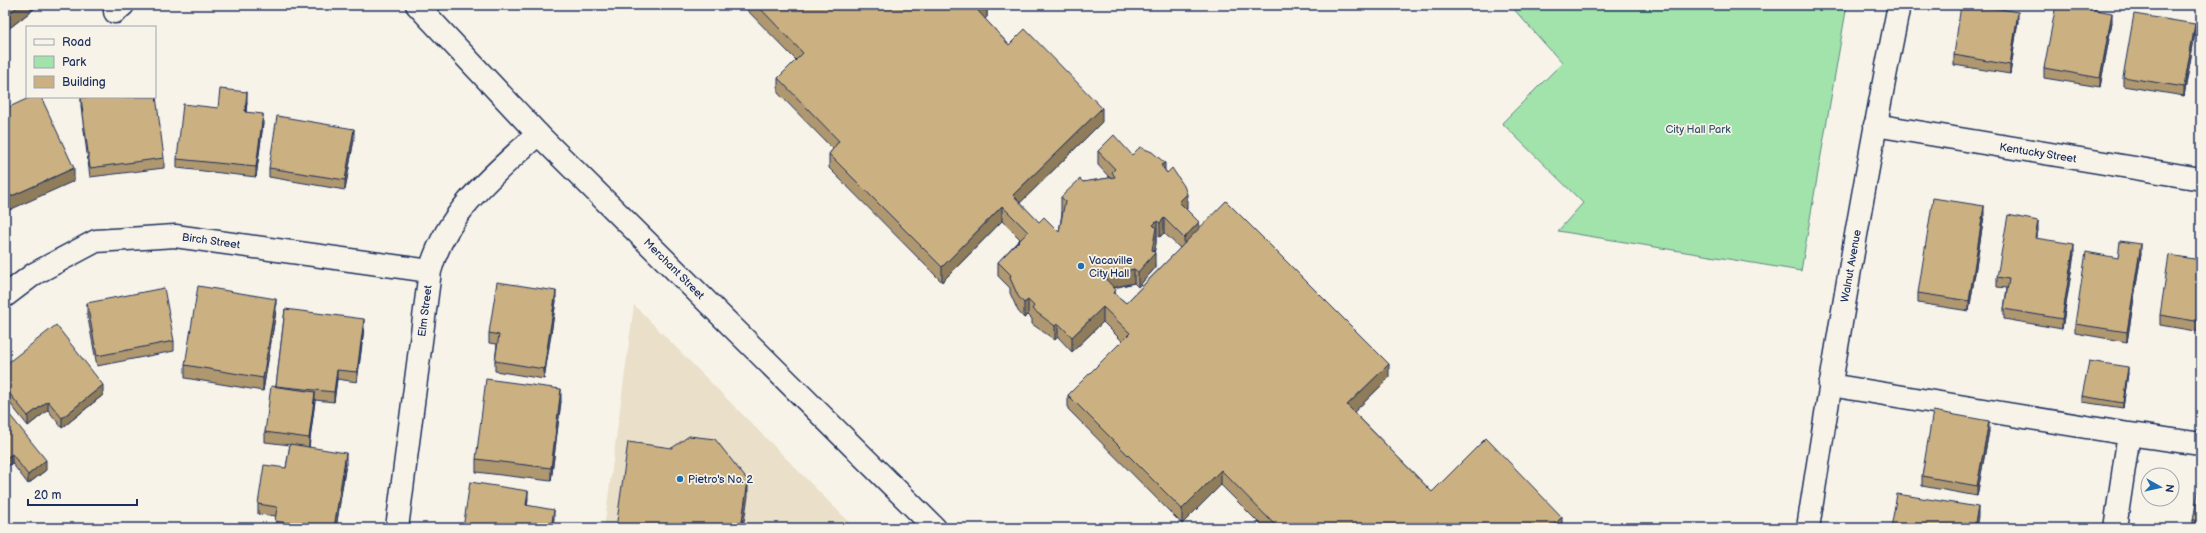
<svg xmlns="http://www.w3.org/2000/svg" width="2206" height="533" font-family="'Balsamiq Sans',sans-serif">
	<rect width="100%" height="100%" fill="#f7f3e8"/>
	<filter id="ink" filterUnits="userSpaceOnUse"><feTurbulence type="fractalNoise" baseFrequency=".025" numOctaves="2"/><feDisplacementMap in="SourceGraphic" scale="8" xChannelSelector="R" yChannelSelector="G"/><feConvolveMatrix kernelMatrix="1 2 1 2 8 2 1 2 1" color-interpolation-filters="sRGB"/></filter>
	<g filter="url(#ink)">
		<path fill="#eadfc9" d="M634,305l221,223h-251z"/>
		<path fill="#a2e2ab" stroke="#5e8884" d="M1510,5h337l-46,266 -243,-40 25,-28 -81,-80 60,-60z"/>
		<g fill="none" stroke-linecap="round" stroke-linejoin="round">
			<g stroke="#1b2f5e" stroke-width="25">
				<path id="minor" d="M115,12l8,-7
					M1875,125l326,54
					M5,296l29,-22 62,-33 79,-5 255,35
					M1830,385l299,49
					M397,528l33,-257c16,-59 65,-98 108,-137
					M1808,528c27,-175 56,-349 91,-523
					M2115,528l14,-94 72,10"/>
			</g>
			<g stroke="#1b2f5e" stroke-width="25">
				<path id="major" d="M417,5l121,129 397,394"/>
			</g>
			<use href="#minor" stroke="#f7f3e8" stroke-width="22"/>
			<use href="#major" stroke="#f7f3e8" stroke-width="22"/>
		</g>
		<path fill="#af976f" stroke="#1b2f5e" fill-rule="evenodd" d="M5,5h34l-32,25 -2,-3z
			M742,5h245v12l-2,2 24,26 93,77 -82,81 19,19 20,10 3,-19 -1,-1v-15l22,-15 27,-4 -12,-13v-14l34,4 33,15 22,39h-1l13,19 190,150 -35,34 78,80 130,36h-298l-43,-43 -39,39 -114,-115v-14l54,-54 -19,-19 -31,30 -14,-15 -3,3 -23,-16v-5l-4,-4 -4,3 -6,-7 -8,-18v-5l-12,-12v-14l22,-23 -18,-18 -60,61 -113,-114v-14l4,-5 -55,-56v-15l18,-18zM1164,233l16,15 -54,55 -10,-8 -2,-7 20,-5 4,4 17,-19 -1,-16 2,-9v-6l1,-1 3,1z
			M2018,21l-8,53 -56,-9v-10z
			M2112,22l-12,65 -56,-9v-10z
			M2195,34l-11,62 -61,-10v-9z
			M81,98l83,60v10l-74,9 -9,-70z
			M247,102l-1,10 17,12 -7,53 -79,-9v-9l41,-51z
			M354,139l-9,51 -76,-13v-9z
			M1984,216l-15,95 -51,-8v-10z
			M2038,230l-2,8 38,16 -12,75 -58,-10v-10l3,-21 -10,-1v-10z
			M2141,254l-14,88 -52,-9v-9z
			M2201,260v72l-41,-7v-10z
			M556,301l-12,78 -49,-8v-10l2,-17 -8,-1v-10z
			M87,303l87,38v10l-77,15 -10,-53z
			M285,309l79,19 -7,54 -20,-3 -3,23 -19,-2 -6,47 37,16 -10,65h-61l1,-12 -18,-2v-10l28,-36 4,-23 -25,-3v-10l11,-45z
			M276,311l-13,80 -78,-13v-13z
			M5,365l98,30 -41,33 -14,-18 -20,16 -23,-29z
			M2128,373l-5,35 -41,-6v-6z
			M561,401l-10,80 -75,-9v-13z
			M5,409l41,61 -18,14 -16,-21z
			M1989,431l-12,65 -55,-10v-10z
			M2201,486v42h-8v-8z"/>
		<path fill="#8e7b5a" stroke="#1b2f5e" d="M20,5h19l-32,25v-15z
			M984,5h3v12l-9,9v-15z
			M2018,12v9l-8,53v-9z
			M2112,13v9l-12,65v-9z
			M2195,24v10l-11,62v-9z
			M247,92v10l-2,20v-10z
			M1102,108v14l-89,88v-15z
			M263,114v10l-7,53v-10z
			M354,129v10l-9,51v-10z
			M1165,163v14l-4,-12z
			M74,168v13l-69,31v-13z
			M1187,194v15l-8,8v-15z
			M1002,206v15l-60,61v-15z
			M1984,206v10l-15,95v-10z
			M1164,218v15l-4,4v-14z
			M1157,221v15l-1,1v6l-2,12 1,-2v15l-17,19v-15l15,-47z
			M2038,221v9l-3,18v-10z
			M1199,222v15l-15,15v-14z
			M2074,244v10l-12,75v-10z
			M2141,244v10l-14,88v-10z
			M1134,269v14l-31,7v-14z
			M556,291v10l-12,78v-10z
			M276,299v12l-13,80v-13z
			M1028,300v15l-4,3v-15z
			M1103,307v15l-31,30v-15z
			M364,319v9l-7,54v-10z
			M1058,323v14l-3,3v-14z
			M1389,364v14l-42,41v-14z
			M2128,367v6l-5,35v-5z
			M337,370v9l-3,23v-10z
			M103,385v10l-41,33v-10z
			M561,389v12l-10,80v-13z
			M315,392v9l-6,46v-9z
			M48,401v9l-20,16v-10z
			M1989,421v10l-12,65v-10z
			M346,453v10l-10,65h-2z
			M12,454v9l-7,6v-10z
			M46,460v10l-18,14v-9z
			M1221,470v15l-39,39v-15z
			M748,481v15l-5,32h-2z
			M528,491v9l-2,15v-10z
			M1978,507v10l-2,11h-2z
			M554,510v9l-1,9h-2z
			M1562,517v11h-11z"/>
		<path fill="#cbb081" stroke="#1b2f5e" d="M5,5h15l-13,10 -2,-2z
			M757,5h227l-6,6 31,34 16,-16 77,79 -89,87 26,27 5,-5 15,15 6,-31 -4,-4 19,-18 3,3 32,-5 -3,-5 3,-3 -17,-18 16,-16 18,20 8,-8 12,5 13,11 -4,2 6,8 5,-5 12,18 3,8 -8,8 20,20 -15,16 -20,-20 -4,5 -3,-2 -4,4 3,3 -4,22 3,3 -17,19 -4,-3 -31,7 13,14 -2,3 12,10 100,-102 163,163 -42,41 85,87 54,-54 76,79 -11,11h-273l-57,-58 -39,39 -114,-114 62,-62 -27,-26 -31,30 -14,-14 -3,3 -23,-17 2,-3 -6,-6 -4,3 -6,-7 -8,-18 1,-3 -13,-13 30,-30 -26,-26 -60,61 -113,-113 10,-13 -61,-63 25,-25z
			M1961,5h16l41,7 -8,53 -56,-10z
			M2056,5h14l42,8 -12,65 -56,-10z
			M2134,14l61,10 -11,63 -61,-10z
			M155,88l9,70 -74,10 -9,-70 6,-1h68z
			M220,89l27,3 -2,20 18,2 -7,53 -79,-8 6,-55 35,4z
			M31,97h10l33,71 -69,31v-90z
			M277,116l77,13 -9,51 -76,-12z
			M1933,198l51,8 -15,95 -51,-8z
			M2008,215l30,6 -3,17 39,6 -12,75 -58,-10 5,-30 -12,-2z
			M2120,241l21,3 -14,88 -52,-8 11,-72 32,6z
			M2169,255l32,5v62l-41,-7z
			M497,282l59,9 -12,78 -49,-8 4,-26 -10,-2z
			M198,286l78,13 -13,79 -78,-13z
			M164,288l10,53 -77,15 -10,-53z
			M285,309l79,10 -7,53 -20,-2 -3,22 -58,-6z
			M56,325l47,60 -41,33 -14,-17 -20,15 -23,-28v-23z
			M2089,361l39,6 -5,36 -41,-7z
			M486,379l75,10 -10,79 -75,-9z
			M271,386l44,6 -6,46 -44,-6z
			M5,409l41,51 -18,15 -16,-21 -7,5z
			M1933,411l56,10 -12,65 -55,-10z
			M689,436l26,3 33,42 -7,47h-125l12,-86 44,6z
			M290,444l56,9 -12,75h-13l-46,-7 2,-14 -19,-3 6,-39 22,3z
			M470,482l58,9 -2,14 28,5 -3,18h-88z
			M2199,486h2v35l-8,-1z
			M1897,494l81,13 -4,21h-83z"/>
	</g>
	<g fill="#1f6fb2" stroke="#f7f3e8" stroke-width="1.5">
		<circle cx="1081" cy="266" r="4"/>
		<circle cx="680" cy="479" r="4"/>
	</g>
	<g text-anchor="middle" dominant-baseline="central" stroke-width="3.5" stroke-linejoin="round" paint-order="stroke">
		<g font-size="11" fill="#36536d" stroke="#f7f3e8">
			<text x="1698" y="129">City Hall Park</text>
		</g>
		<g font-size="11" fill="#1b2f5e" stroke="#f7f3e8">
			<text transform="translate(2038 153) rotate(9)">Kentucky Street</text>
			<text transform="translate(211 241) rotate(8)">Birch Street</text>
			<text transform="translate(1851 266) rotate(-80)">Walnut Avenue</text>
			<text transform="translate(674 269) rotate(45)">Merchant Street</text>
			<text transform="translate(425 311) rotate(-83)">Elm Street</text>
		</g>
		<g font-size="11" fill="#1b2f5e" stroke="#f7f3e8" text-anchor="start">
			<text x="1089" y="260">Vacaville<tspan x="1089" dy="13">City Hall</tspan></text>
			<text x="688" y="479">Pietro's No. 2</text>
		</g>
	</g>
	<rect width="2206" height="533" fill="none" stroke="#f7f3e8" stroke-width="20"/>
	<rect x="10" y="10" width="2186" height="513" fill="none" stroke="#1b2f5e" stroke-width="1.5" filter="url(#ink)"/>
	<rect x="26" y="26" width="130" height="72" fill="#f7f3e8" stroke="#9fa5b1"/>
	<rect x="34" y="39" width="20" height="6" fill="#f7f3e8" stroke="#9fa5b1"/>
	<text x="62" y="46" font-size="12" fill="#1b2f5e">Road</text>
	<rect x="34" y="56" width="20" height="12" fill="#a2e2ab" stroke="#9fa5b1"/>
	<text x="62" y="66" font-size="12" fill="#1b2f5e">Park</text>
	<rect x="34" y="76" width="20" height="12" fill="#cbb081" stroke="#9fa5b1"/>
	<text x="62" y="86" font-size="12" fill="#1b2f5e">Building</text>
	<g transform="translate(2160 487) rotate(98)"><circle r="19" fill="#f7f3e8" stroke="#9fa5b1"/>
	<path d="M0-3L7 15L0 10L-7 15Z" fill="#1f6fb2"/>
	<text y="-6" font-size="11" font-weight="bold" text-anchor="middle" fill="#1b2f5e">N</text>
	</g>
	<path d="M28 499v6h109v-6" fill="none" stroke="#1b2f5e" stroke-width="2"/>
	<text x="34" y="499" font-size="12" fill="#1b2f5e" stroke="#f7f3e8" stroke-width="3" paint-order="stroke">20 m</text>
</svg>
